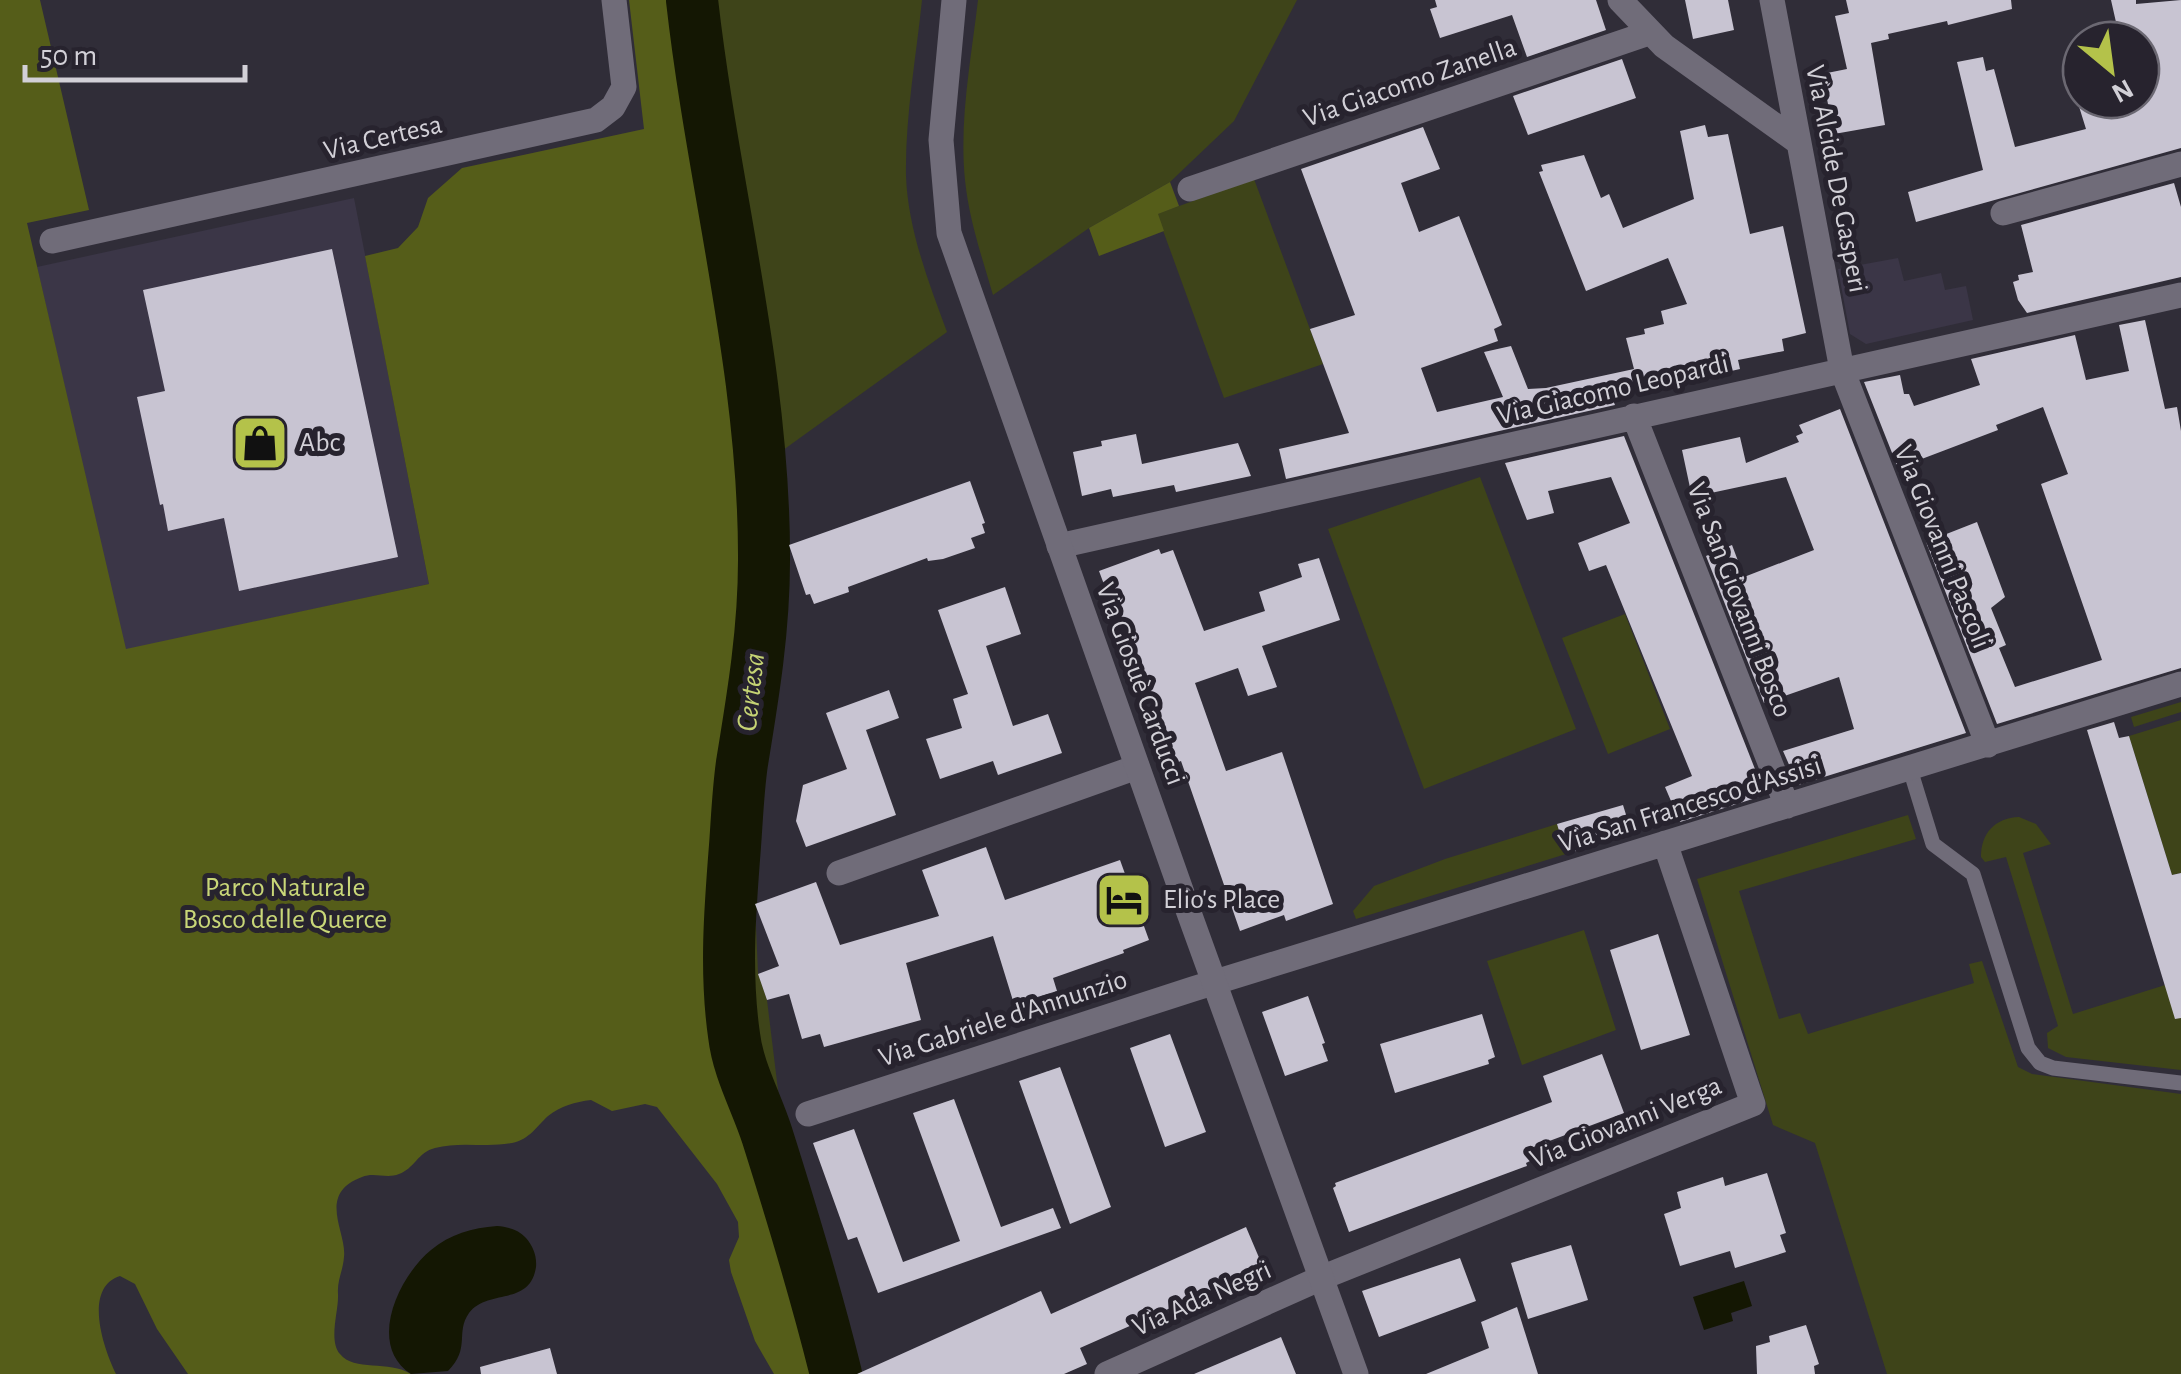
<svg xmlns="http://www.w3.org/2000/svg" width="2181" height="1374" font-family="'Alegreya Sans',sans-serif">
	<rect width="100%" height="100%" fill="#302d38"/>
	<path fill="#3b3647" d="M354,198l75,386 -304,66 -88,-383z
		M1898,258l6,23 37,-8 4,17 21,-4 7,34 -107,24 -16,-10 -12,-65z"/>
	<path fill="#3e4419" d="M713,0h209c-6,58 -17,118 -16,176 2,54 23,107 41,156l-168,121 -53,-333z
		M978,0h319l-63,121 -64,61 -81,46 -96,67c-11,-38 -24,-75 -28,-115 -6,-59 6,-120 13,-180z
		M1254,179l69,185 -99,34 -67,-184z
		M1480,477l96,252 -152,60 -96,-260z
		M1625,614l45,115 -62,25 -46,-116z
		M2181,702v10l-47,15 -3,-10z
		M2181,720v153l-9,2 -43,-139z
		M1908,815l8,24 -177,52 40,128 21,-6 8,21 166,-51 -5,-19 13,-3 36,106 14,7 149,20v280h-294l-72,-231 -42,-18 -76,-246z
		M2019,817l17,7 15,20 -28,9 50,161 108,-34v90l-115,-13 -18,-9 -1,-15 11,-7 -52,-169 -21,5 -4,-5c0,-24 14,-39 38,-40z
		M1557,824l9,30 -210,65 -3,-8 21,-25 71,-27z
		M755,904l3,69 9,27 12,98 13,42c-17,-37 -47,-87 -50,-129 -2,-35 8,-73 13,-107z
		M1584,930l32,100 -94,35 -35,-104z"/>
	<path fill="#555d19" d="M0,0h40l49,210 -62,13 99,426 303,-65 -64,-328 33,-8 20,-21 10,-29 34,-30 182,-39 -15,-129h50l69,483 4,92 -9,109 -14,56 -15,106 -5,165 7,47 30,75 76,241h-48l-19,-33 -24,-69 -2,-12 10,-23 -1,-15 -21,-38 -60,-77 -12,-3 -33,7 -21,-11c-16,2 -30,6 -43,16 -12,11 -18,23 -36,27 -25,5 -52,-2 -77,5 -17,4 -21,21 -36,26 -12,5 -25,-2 -37,3 -46,17 -15,55 -18,80 -1,14 -7,23 -6,37 1,17 -10,46 2,60 14,18 49,6 71,20h-223l-31,-45 -22,-45 -15,-8c-37,12 -17,71 -4,98h-116z
		M1170,182l9,24 -21,8 6,17 -65,25 -10,-28z"/>
	<path fill="#141703" d="M497,1226c11,1 21,3 29,12 7,8 11,18 10,29 -6,40 -48,21 -67,46 -14,20 2,35 -21,58l-37,3c-45,-29 -12,-98 20,-124 19,-16 41,-22 66,-24z
		M1744,1281l8,25 -21,7 2,8 -29,9 -11,-33z"/>
	<g fill="none" stroke-linecap="round" stroke-linejoin="round">
		<path stroke="#141703" stroke-width="52" d="M692,0c21,187 73,372 72,561 0,69 -11,135 -22,202 -4,28 -5,56 -7,83 -5,63 -10,126 -1,189 4,35 22,66 33,100 25,79 49,158 69,239"/>
	</g>
	<path fill="#c8c4d2" d="M1435,0h161l10,30 -79,27 -15,-42 -72,23 -10,-29 7,-2z
		M1685,0h43l6,30 -41,9z
		M1846,0h165l1,9 -64,16 -1,-4 -59,13 1,5 -18,4 14,82 -51,9 -12,-60 25,-5 -12,-53 14,-3z
		M2111,0h25v4l45,-4v148l-265,74 -8,-30 75,-22 -26,-108 26,-5 3,14 8,-2 21,78 71,-18 -9,-29h64v-60h-21z
		M1622,59l14,39 -108,37 -15,-39z
		M1705,125l3,12 20,-3 22,100 33,-8 23,107 -24,6 2,12 -46,9 2,9 -128,29 3,7 -329,74 -7,-30 70,-16 -39,-104 45,-14 -54,-146 122,-42 17,42 -39,14 18,49 40,-16 43,109 -8,4 4,12 -77,27 16,44 66,-15 -19,-45 27,-6 17,43 18,-1 88,-19 -8,-31 19,-4 -1,-5 20,-5 -3,-13 26,-7 -19,-46 -82,33 -47,-119 4,-1 -2,-6 43,-10 17,43 8,-4 14,34 71,-29 -14,-68z
		M2174,183l7,24v70l-154,36 -9,-13 -5,-18 6,-2 -1,-5 15,-3 -12,-47z
		M332,249l66,308 -159,34 -15,-73 -56,13 -5,-27 -3,1 -23,-108 28,-6 -22,-101z
		M2145,320l20,89 12,-2 4,24v237l-184,56 -71,-182 51,-20 28,75 -14,11 15,37 -7,3 16,39 87,-27 -61,-176 27,-10 -25,-67 -47,18 2,5 -100,38 -34,-86 36,-7 4,19h5l5,12 66,-21 -9,-26 104,-24 11,45 43,-9 -10,-46z
		M1840,409l126,324 -168,52 -15,-34 71,-22 -15,-52 -75,26 -58,-147 26,-11 12,32 70,-27 -28,-73 -94,20 -10,-47 58,-13 6,26 53,-21 -3,-6 7,-3 -4,-8z
		M1136,434l6,30 96,-21 13,33 -75,16 -2,-7 -61,12 -2,-8 -29,7 -9,-44 29,-6 -1,-5z
		M1624,436l140,356 -2,4 -82,26 -15,-35 27,-11 -86,-211 -17,6 -11,-28 52,-20 -19,-46 -63,14 6,22 -27,7 -22,-57z
		M970,481l15,42 -3,1 3,9 -14,5 4,10 -32,11 -15,2 -1,-3 -79,29 1,5 -35,12 -4,-10 -4,1 -17,-50z
		M1159,549l2,5 12,-4 31,81 61,-20 -6,-19 43,-15 -4,-13 21,-6 21,62 -78,26 15,41 -29,9 -10,-28 -43,15 31,88 56,-19 51,152 -47,17 -2,-6 -44,16 -59,-170 -8,3 -52,-144 -3,2 -19,-51z
		M1005,587l16,47 -35,12 27,80 35,-12 14,39 -64,22 -5,-14 -53,18 -14,-40 36,-11 -9,-29 15,-5 -30,-84z
		M889,690l10,28 -33,12 30,85 -90,32 -10,-26 7,-36 44,-16 -21,-56z
		M2114,722l5,16 10,-2 43,139 9,-2v145l-6,1 -88,-289z
		M1623,805l9,29 -66,20 -9,-30z
		M986,847l19,53 115,-40 29,80 -26,10 1,3 -71,25 4,13 -43,13 -21,-68 -87,27 15,57 -97,27 -4,-13 -18,5 -13,-45 -22,6 -9,-26 21,-8 -24,-62 61,-22 24,63 99,-29 -17,-46z
		M1658,934l32,101 -49,15 -31,-100z
		M1308,996l17,47 -3,1 6,17 -43,15 -23,-64z
		M1482,1014l13,43 -7,3 1,4 -94,29 -15,-49z
		M1170,1034l36,98 -41,15 -35,-99z
		M1602,1054l22,59 -96,36 4,11 -6,3 1,3 -178,66 -16,-44 3,-2 -1,-3 217,-81 -9,-26z
		M1060,1067l51,140 -41,17 -51,-143z
		M954,1099l47,128 52,-19 8,20 -183,65 -21,-56 -9,3 -35,-97 41,-14 49,133 57,-21 -47,-128z
		M1767,1173l19,60 -6,2 6,17 -51,16 -5,-17 -50,15 -16,-52 17,-6 -4,-16 46,-15 2,9z
		M1246,1227l17,40 -183,81 7,16 -23,10h-207l184,-83 10,23z
		M1571,1245l17,55 -60,19 -17,-56z
		M1460,1258l16,43 -97,36 -17,-46z
		M1517,1307l21,67h-112l63,-26 -8,-26z
		M1806,1325l13,39 -5,2 1,8h-58l-1,-28 14,-4 -1,-6z
		M1281,1337l15,37h-102z
		M550,1348l7,26h-76l-1,-7z"/>
	<g fill="none" stroke-linecap="round" stroke-linejoin="round">
		<path stroke="#706c79" stroke-width="15" d="M1910,769l23,75 40,30 55,174 12,15 13,5 128,15"/>
		<path stroke="#706c79" stroke-width="25" d="M1620,0l44,46 134,96
			M1772,0l70,370 146,375
			M1190,189l459,-156
			M2003,213l178,-49
			M52,241l544,-121 17,-13 11,-20 -10,-87
			M1634,416l153,390
			M1059,546l1122,-251
			M839,873l298,-106
			M808,1114l385,-125 988,-305
			M1107,1374l214,-96 432,-174 -88,-261"/>
		<path stroke="#706c79" stroke-width="25" d="M954,0l-13,140 8,93 239,677 168,464"/>
	</g>
	<defs>
		<g id="shop-square" transform="scale(2.875)"><rect x="-9" y="-9" width="18" height="18" rx="4" fill="#b4c24a" stroke="#27232e"/><path d="M-5-2.5h2.3a2.7 3.5 0 0 1 5.4 0H5L5.5 6h-11ZM-1.5-2.5h3a1.5 2.3 0 0 0-3 0Z" fill="#111"/></g>
		<g id="hotel-square" transform="scale(2.875)"><rect x="-9" y="-9" width="18" height="18" rx="4" fill="#b4c24a" stroke="#27232e"/><path d="M-6-4.5h1.5V1H6V5H4.5V3h-9V5H-6ZM-4 0a1.8 1.8 0 1 1 3.6 0ZM.5 0V-2.5h3Q6-2.5 6 0Z" fill="#111"/></g>
	</defs>
	<g fill-rule="evenodd">
		<use href="#shop-square" x="260" y="443"/>
		<use href="#hotel-square" x="1124" y="900"/>
	</g>
	<g text-anchor="middle" dominant-baseline="central" stroke-width="10" stroke-linejoin="round" paint-order="stroke">
		<g font-size="28" fill="#d2d0d7" stroke="#27232e">
			<text transform="translate(1410 83) rotate(-19)">Via Giacomo Zanella</text>
			<text transform="translate(383 138) rotate(-13)">Via Certesa</text>
			<text transform="translate(1836 179) rotate(79)">Via Alcide De Gasperi</text>
			<text transform="translate(1613 390) rotate(-13)">Via Giacomo Leopardi</text>
			<text transform="translate(1942 547) rotate(68)">Via Giovanni Pascoli</text>
			<text transform="translate(1739 600) rotate(69)">Via San Giovanni Bosco</text>
			<text transform="translate(1140 684) rotate(70)">Via Giosuè Carducci</text>
			<text transform="translate(1690 805) rotate(-17)">Via San Francesco d'Assisi</text>
			<text transform="translate(1003 1019) rotate(-18)">Via Gabriele d'Annunzio</text>
			<text transform="translate(1626 1123) rotate(-22)">Via Giovanni Verga</text>
			<text transform="translate(1202 1299) rotate(-24)">Via Ada Negri</text>
		</g>
		<g font-size="28" fill="#d2d0d7" stroke="#27232e" text-anchor="start">
			<text x="299" y="443">Abc</text>
			<text x="1163" y="900">Elio's Place</text>
		</g>
		<g font-size="28" fill="#c9d778" stroke="#27232e">
			<text x="285" y="888">Parco Naturale<tspan x="285" dy="32">Bosco delle Querce</tspan></text>
		</g>
		<g font-size="30" font-style="italic" fill="#c5d374" stroke="#27232e">
			<text transform="translate(751 692) rotate(-84)">Certesa</text>
		</g>
	</g>
	<g transform="translate(2111 70) rotate(151)"><circle r="48" fill="#27232e" stroke="#6b6872" stroke-width="2.5"/>
	<path d="M0-8L18 38L0 25L-18 38Z" fill="#b4c24a"/>
	<text y="-15" font-size="28" font-weight="bold" text-anchor="middle" fill="#d2d0d7">N</text>
	</g>
	<path d="M25 65v15h220v-15" fill="none" stroke="#d2d0d7" stroke-width="5"/>
	<text x="40" y="65" font-size="30" fill="#d2d0d7" stroke="#27232e" stroke-width="8" paint-order="stroke">50 m</text>
</svg>
